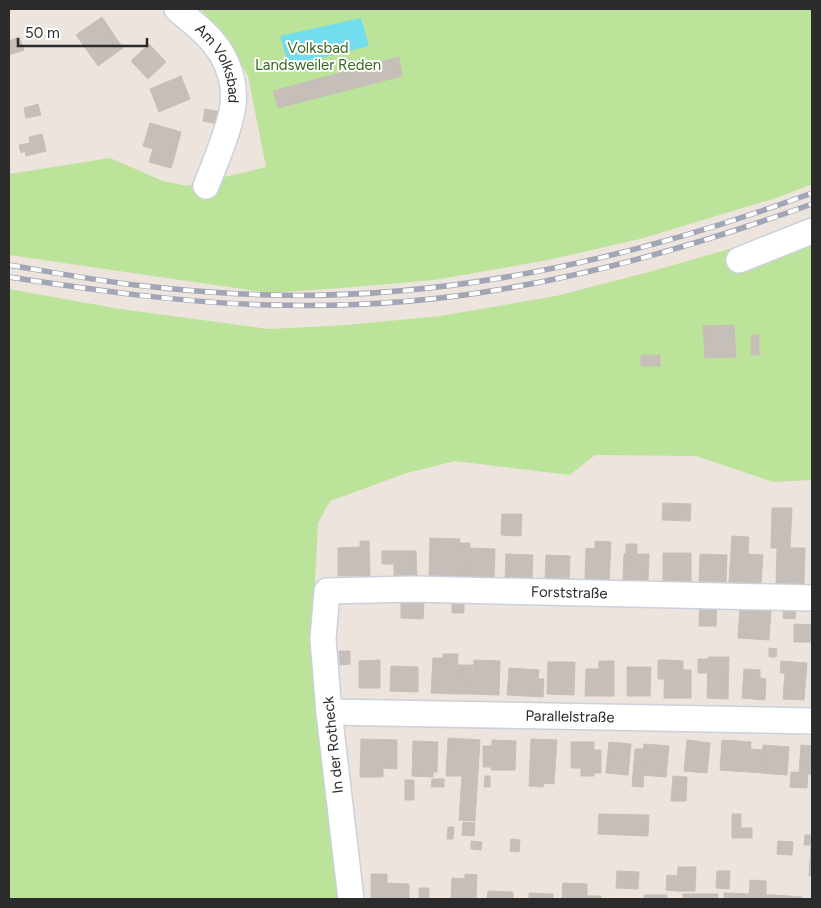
<svg xmlns="http://www.w3.org/2000/svg" width="821" height="908" font-family="Figtree,sans-serif">
	<rect width="100%" height="100%" fill="#ede4dd"/>
	<path fill="#bce39a" d="M200,9h612v175l-33,13 -139,42 -92,21 -114,20 -92,8 -73,5 -260,-38v-81l101,-16 53,23 24,5 79,-19 -18,-91 -29,-48z
		M812,221v259l-39,2 -77,-26 -101,-1 -25,20 -115,-14 -48,12 -77,28 -12,22 -4,76 10,150 19,150h-334v-610l111,20 149,20 78,-4 93,-9 116,-20 93,-24 77,-22 64,-21z"/>
	<path fill="#71ddee" d="M361,18l8,28 -80,20 -9,-30z"/>
	<path fill="#c5beb9" stroke="#c8bfb7" d="M102,17l14,21 -25,18 -15,-21z
		M19,37l5,13 -15,5v-14z
		M116,38l7,10 -25,18 -7,-10z
		M149,44l17,18 -18,17 -17,-18z
		M399,57l3,19 -124,32 -5,-17z
		M181,76l9,23 -31,13 -9,-23z
		M38,104l3,11 -15,3 -2,-10z
		M205,109l15,3 -3,12 -14,-3z
		M150,123l31,9 -6,23 -32,-9z
		M42,134l4,17 -20,5 -1,-5 -4,2 -2,-8 11,-2 -1,-6z
		M153,149l22,6 -4,13 -22,-6z
		M734,325l2,32 -31,1 -2,-32z
		M751,335h8v20h-8z
		M641,355h19v11h-19z
		M663,503l28,1 -1,17 -28,-1z
		M772,508h20l-2,40h-19z
		M502,514h20l-1,22 -20,-1z
		M732,536l17,1 -1,17 15,1 -2,29 -32,-2z
		M430,538l30,1 -2,39 -29,-1z
		M360,541h9l1,35h-32v-28l22,-1z
		M595,541l16,1 -2,39 -24,-1 1,-32 9,1z
		M460,543h10l-1,36 -11,-1z
		M626,544h11v10h-11z
		M470,548l25,1 -1,31 -25,-1z
		M777,548h28l-1,37 -28,-1z
		M382,551h12v13h-12z
		M394,551h22l1,25h-23z
		M663,553h8v29h-8z
		M671,553h20v29h-20z
		M506,554l27,1 -1,26 -27,-1z
		M624,554h25l-1,27 -25,-1z
		M700,554l27,1 -1,27 -27,-1z
		M546,555l24,1 -1,25 -24,-1z
		M401,602h23l-1,17 -22,-1z
		M700,602l17,1 -1,23h-17z
		M452,604h12v9h-12z
		M784,606l12,1 -1,12 -12,-1z
		M740,607l31,2 -2,31 -31,-2z
		M794,624l18,1v17h-18z
		M769,648l8,1 -1,8h-7z
		M339,651h11v13l-10,1z
		M443,654h15l-1,40 -26,-1 2,-35h10z
		M708,657h21l-1,42 -21,-1z
		M698,659h10v14h-10z
		M380,660v28h-21v-27z
		M474,660l26,1 -1,34 -27,-1z
		M658,660h7l-1,19h-6z
		M665,660l18,1v9h8v28h-27z
		M599,661h15v35h-29l1,-27h13z
		M781,661l26,2 -3,37 -21,-1 2,-26h-5z
		M548,662h27l-1,33 -27,-1z
		M458,665h15l-1,29h-15z
		M391,666l27,1v25l-28,-1z
		M627,667h24l-1,29h-23z
		M509,668l30,2 -1,9h6l-1,18 -36,-2z
		M744,669l16,1v8l6,1 -1,21 -23,-2z
		M448,738l32,2 -5,81 -16,-1 3,-44h-16z
		M361,739l36,1v29l-14,-1v9h-23z
		M531,739l26,1 -3,44 -10,-1 -1,4 -14,-1z
		M492,740l24,1 -1,29h-24z
		M687,740l23,3 -3,30 -23,-2z
		M722,740l29,2 -2,30 -29,-2z
		M413,741l25,1 -1,30h-4v5l-21,-1z
		M571,742h23v8h7v23h-7v3h-13v-8h-10z
		M609,742l22,2 -3,31 -22,-2z
		M644,744l25,2 -3,31 -25,-2z
		M763,745l26,2 -2,28 -26,-2z
		M801,745l11,1v28l-13,-1z
		M483,746h8v21h-8z
		M635,749h9l-3,26h3l-1,12 -11,-1z
		M751,749l12,1 -2,23 -12,-1z
		M791,772l17,1 -1,15 -17,-1z
		M485,776h5v11h-6z
		M673,776l14,1 -1,24h-15z
		M432,779h12v8h-13z
		M405,780h9v20h-9z
		M599,814l50,1 -1,21 -50,-2z
		M732,814h9v14h11v10h-20z
		M463,822l12,1 -1,13 -12,-1z
		M448,827h6l-1,12h-6z
		M805,835h7v41h-3l2,-31h-7z
		M511,839l9,1 -1,12 -9,-1z
		M471,841l11,1 -1,8 -10,-1z
		M778,841l15,1 -1,13 -15,-1z
		M678,867h18l-1,24h-18z
		M617,871l22,1 -1,17 -22,-1z
		M717,871h13l-1,18 -13,-1z
		M371,874h16v9l22,1v15h-38z
		M465,874l12,1 -1,24h-25l1,-21 13,1z
		M667,875l10,1v15l-11,-1z
		M750,880l16,1v14h8v4h-25z
		M563,883l24,1v12h-7v3h-18z
		M419,888h10v11h-10z
		M488,891l25,1v7h-26z
		M529,893l24,1v5h-24z
		M724,893l25,1v5h-25z
		M683,894h35v5h-35z
		M644,895h23v4h-23z
		M774,895l28,2v2h-28z
		M580,896h21v3h-21z"/>
	<g fill="none" stroke-linecap="round" stroke-linejoin="round">
		<g stroke="#cbd1dc" stroke-width="28">
			<g id="minor">
				<path id="s1" d="M177,9c15,13 33,26 44,44 9,15 14,34 12,52 -3,24 -18,58 -27,81"/>
				<path d="M739,260l73,-29"/>
				<path id="s2" d="M329,712l483,9"/>
				<path id="s3" d="M351,899l-22,-187 -6,-73 4,-48 87,-2 398,9"/>
			</g>
		</g>
		<use href="#minor" stroke="#fff" stroke-width="25"/>
		<g stroke="#a0a6b5" stroke-width="5.5">
			<path id="rail" d="M9,265c42,7 84,15 126,20 45,5 90,9 135,10 185,5 369,-38 542,-102
				M9,277c86,13 173,26 261,28 76,2 159,-3 233,-16 106,-18 209,-49 309,-85"/>
		</g>
		<use href="#rail" stroke="#fff" stroke-width="4" stroke-dasharray="11" stroke-linecap="butt"/>
	</g>
	<g text-anchor="middle" dominant-baseline="central" stroke-width="4" stroke-linejoin="round" paint-order="stroke">
		<g font-size="15" fill="#35681b" stroke="#fff">
			<text x="318" y="48">Volksbad<tspan x="318" dy="17">Landsweiler Reden</tspan></text>
		</g>
		<g font-size="15" fill="#2b2b2b" stroke="#fff">
			<text stroke="none"><textPath href="#s1" startOffset="71">Am Volksbad</textPath></text>
			<text stroke="none"><textPath href="#s3" startOffset="552">Forststraße</textPath></text>
			<text stroke="none"><textPath href="#s2" startOffset="241">Parallelstraße</textPath></text>
			<text transform="translate(333 745) rotate(-96)">In der Rotheck</text>
		</g>
	</g>
	<rect width="821" height="908" fill="none" stroke="#2b2b2b" stroke-width="20"/>
	<path d="M18 38v8h129v-8" fill="none" stroke="#2b2b2b" stroke-width="2.5"/>
	<text x="25" y="38" font-size="15" fill="#2b2b2b" stroke="#ffffff" stroke-width="4" paint-order="stroke">50 m</text>
</svg>
